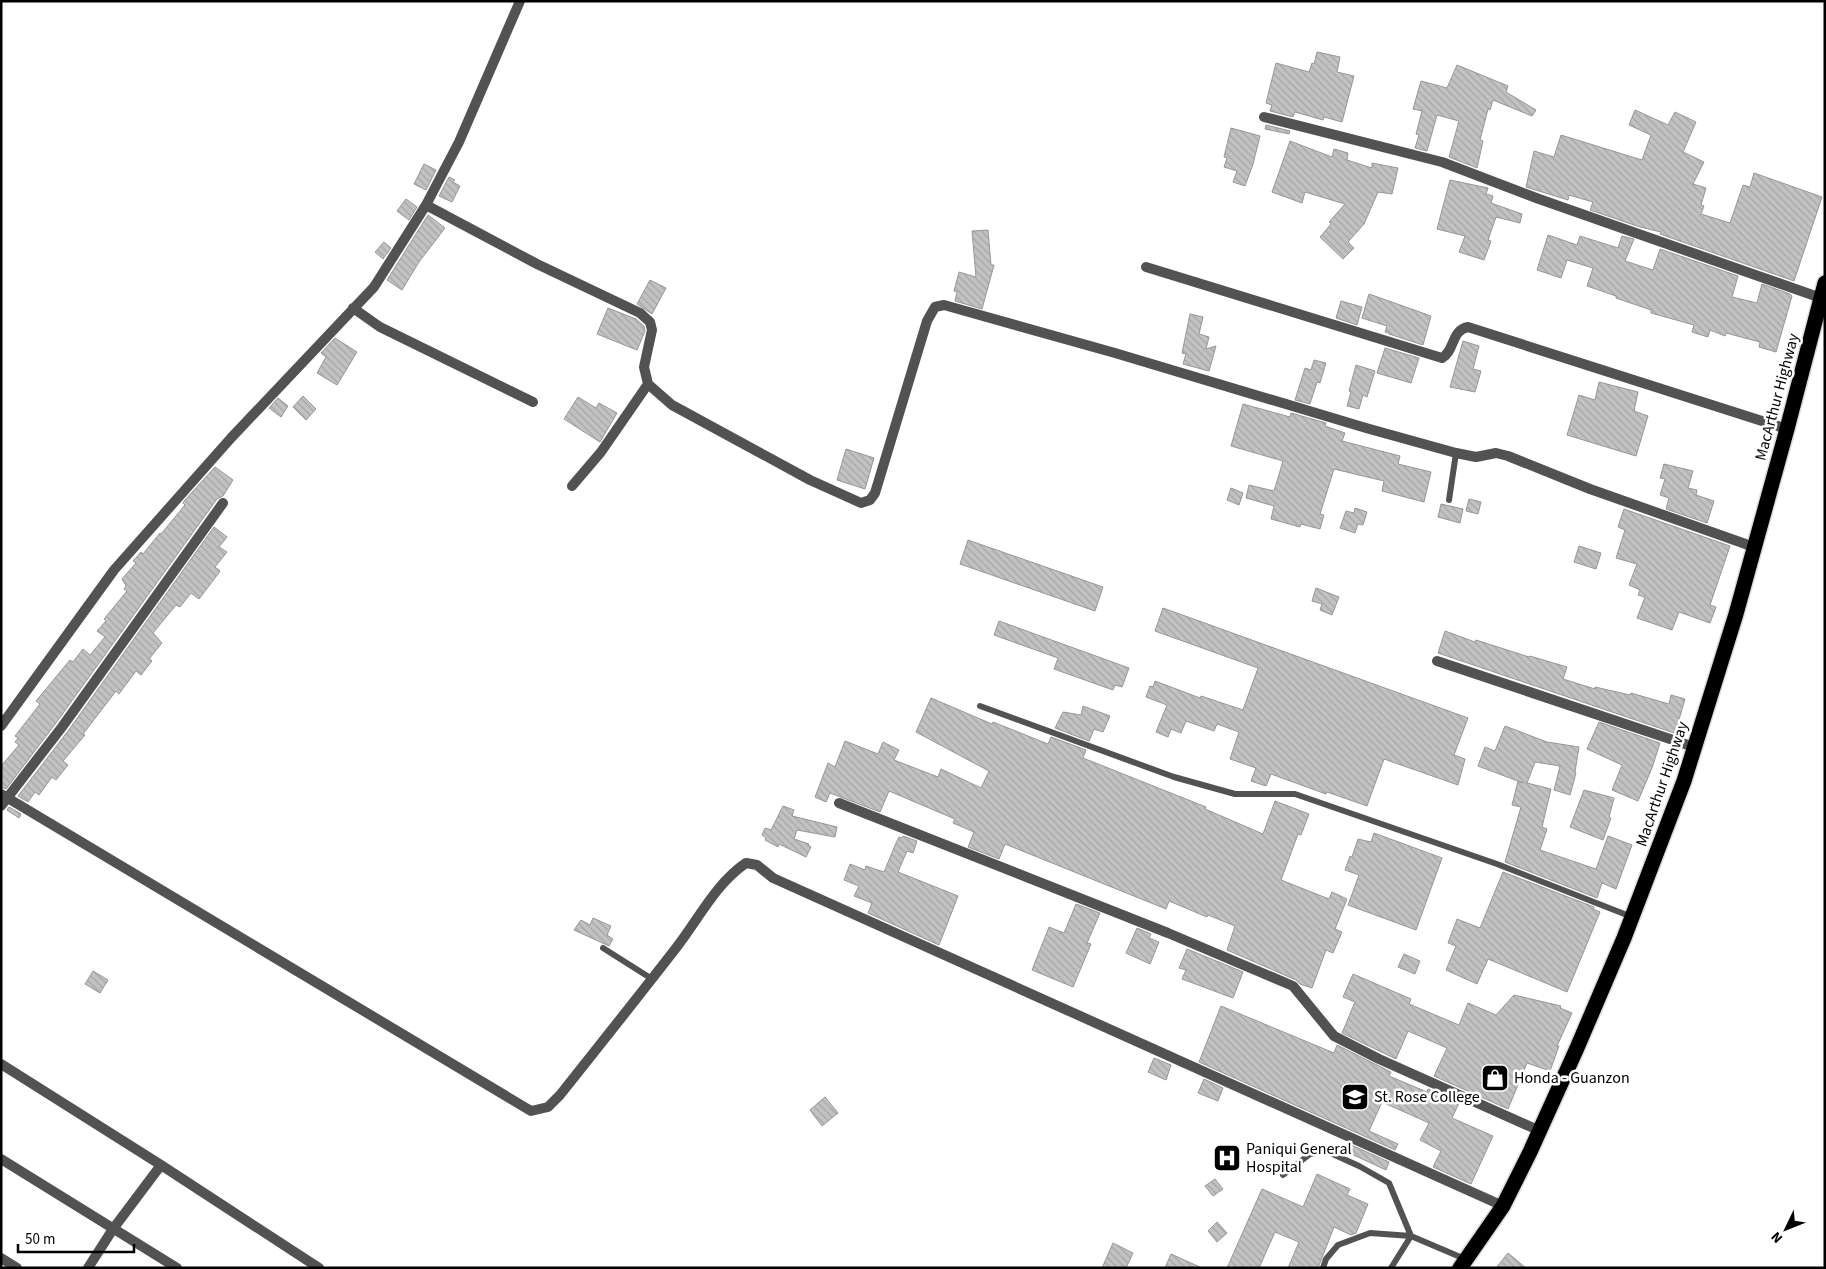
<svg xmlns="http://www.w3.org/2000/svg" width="1826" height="1269" font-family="'Source Sans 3',sans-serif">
	<defs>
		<pattern id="building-back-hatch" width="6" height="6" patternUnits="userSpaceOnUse" patternTransform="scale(1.25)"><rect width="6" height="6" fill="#c2c2c2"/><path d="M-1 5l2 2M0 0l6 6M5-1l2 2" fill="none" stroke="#a5a5a5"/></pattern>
	</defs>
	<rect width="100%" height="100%" fill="#fff"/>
	<path fill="url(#building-back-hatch)" stroke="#969696" d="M1317,52l23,5 -3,15 17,4 -12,46 -18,-5 -1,3 -28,-8 -2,5 -23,-6 2,-6 -6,-2 10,-40 33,9 3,-9 2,1z
		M1457,65l51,21 -2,6 30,18 -4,6 -39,-16 -3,10 -2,-1 -8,31 3,1 -6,27 -28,-11 10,-36 -22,-6 -10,36 -12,-3 4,-13 -3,-1 6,-23 -9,-2 8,-28 26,7z
		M1635,110l33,15 7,-13 21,10 -13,30 21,10 -11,22 13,4 -5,17 3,1 -3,8 29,9 13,-38 7,2 4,-14 68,24 -28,84 -134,-47 1,-2 -21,-5 -50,-17 3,-8 -24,-7 -1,5 -42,-13 8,-36 20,6 7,-22 81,25 9,-25 -22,-10z
		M1266,125l24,6 -1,3 -24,-5z
		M1231,128l29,8 -7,28 -8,22 -12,-4 4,-11 -13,-4 3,-9 -3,-1z
		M1290,141l42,16 2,-8 14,4 -1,7 25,8v-5l26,5 -6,26 -14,-2 -14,32 -16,18 6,6 -11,11 -23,-22 11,-13 -2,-2 16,-18 -40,-12 -3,11 -30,-11z
		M424,164l12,6 -10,20 -12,-6z
		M449,177l6,3 -2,2 7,4 -8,16 -13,-6z
		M1450,180l38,8 -2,6 7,2 -2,7 31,11 -2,9 -24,-6 -8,23 3,1 -7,19 -25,-8 6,-16 -28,-7z
		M406,199l11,8 -8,13 -12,-9z
		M428,215l17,13 -26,34 -17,28 -15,-10z
		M988,230l3,35h3l-12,44 -27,-8 2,-9 -3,-1 5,-19 17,5 -4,-46z
		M1548,235l29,10 3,-9 38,12 4,-12 12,3 -9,22 28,9 7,-21 78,27 -6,21 25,6 5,-19 28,10 2,2 -16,56 -17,-5 1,-5 -34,-9 -1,3 -15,-6 -2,7 -16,-5 2,-7 -43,-12v-3l-35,-12v-2l-29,-10 6,-18 -26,-8 -6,18 -24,-8z
		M384,242l7,6 -8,11 -8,-7z
		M650,280l16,8 -14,26 -15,-10z
		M1369,294l62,22 -8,29 -34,-11v-1l-4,-1 2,-6 -25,-8z
		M1341,301l21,6 -5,18 -21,-7z
		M608,308l28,11 8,7 1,5 -8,19 -40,-16z
		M1190,314l13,3 -4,17 10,3 -3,12 10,-3 -7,25 -26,-7 3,-10 -4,-1z
		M335,338l22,14 -20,33 -20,-12 9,-16 -5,-4z
		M1463,341l16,5 -6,23 8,2 -6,21 -25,-5z
		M1385,348l34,10 -8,25 -34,-10z
		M1314,360l12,3 -6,20 -3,-1 -7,22 -15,-4 10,-32 6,2z
		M1356,365l19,6 -8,26 -4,-2 -4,14 -12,-3 4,-14 -2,-1z
		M1599,382l39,10 -4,19 14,5 -12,40 -69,-21 12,-40 16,5z
		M303,396l13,13 -10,11 -13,-13z
		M578,397l18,11 3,-5 18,10 -17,29 -36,-23z
		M278,398l10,8 -7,11 -12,-9z
		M1243,404l47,13 1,-4 35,10 -1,3 20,7 -3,8 58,15 -2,8 33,8 -7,30 -42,-11 2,-10 -50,-12 -14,45 4,1 -4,14 -19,-5 -1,3 -29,-8 3,-13 -28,-8 3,-13 25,6 9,-30 -52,-15z
		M846,449l28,9 -9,31 -28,-9z
		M1664,464l29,7 -5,17 9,2 -1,5 18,6 -7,22 -41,-14 3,-11 -9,-3 5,-16 -5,-1z
		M215,467l18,13 -10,16 -6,3 -161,224 -50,66 -5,-2v-21l18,-21 -4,-3 3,-4 -3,-2 25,-32 -4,-3 34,-41 3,2 10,-13 7,6 15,-18 -8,-6 9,-10 -2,-2 23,-28 -3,-2 2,-3 -4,-7 14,-16 -3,-2 8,-9 2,2 17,-21 1,1 24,-29 -2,-2 1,-2z
		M1231,488l12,5 -4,12 -12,-5z
		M1469,499l12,3 -3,12 -12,-3z
		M1441,504l22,5 -3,14 -22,-6z
		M1355,508l12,4 -4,13 -5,-1 -3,9 -15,-5 6,-17 8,2z
		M1624,509l106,37 -20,59 6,2 -6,16 -31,-11 -7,18 -35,-12 8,-21 -7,-2 2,-5 -11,-5 8,-21 -21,-6 9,-28 -7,-3z
		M214,527l13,10 -8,10 8,5 -12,15 5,4 -2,3 -19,25 -8,-6 -11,14 -4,-2 -23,28 9,10 -13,16 3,2 -11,14 -5,-4 -17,23 -3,-3 -33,43 2,1 -22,26 5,4 -12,15 -4,-3 -13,18 -4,-3 -7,10 -10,-6 50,-65z
		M968,540l135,47 -8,24 -135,-47z
		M1579,546l22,7 -5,16 -22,-7z
		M1316,588l23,9 -7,18 -12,-5 2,-6 -10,-3z
		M1163,608l305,110 -14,37 11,4 -7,26 -74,-26 -17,47 -40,-14 -1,2 -55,-20 -5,12 -15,-5 5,-13 -26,-9 9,-27 -22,-8 -3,7 -28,-10 -5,12 -10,-4 -3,8 -12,-5 11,-27 -21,-8 4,-11 3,1 2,-6 45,17 1,-2 42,14 15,-42 -103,-37z
		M999,621l130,47 -7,19 -7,-2 -2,5 -59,-21 4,-11 -64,-23z
		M1445,631l30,11 1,-2 53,17 1,-1 37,11 -4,12 32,10v-2l35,8 1,-2 38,11 2,-9 14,4 -7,24 3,1 -4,10 -239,-81z
		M931,698l61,26 1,-2 55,22 3,-7 35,13 -3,8 123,49 -1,2 58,25 12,-33 34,13 -8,21 -3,-1 -17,46 48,19 3,-7 15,7 -12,30 7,3 -9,21 -7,-3 -14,38 -12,-4 -4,-4 -69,-30 8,-24 -27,-11 -1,2 -38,-16 -3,8 -161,-65 -6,15 -31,-12 6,-15 -21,-9 2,-4 -66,-28 -9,21 -50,-19 -4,9 -11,-5 13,-34 7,4 10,-26 33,13 5,-12 16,8 -5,10 44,17 3,-8 40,19 8,-17 -73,-39z
		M1083,706l27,10 -7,16 -9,-3 -5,12 -34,-13 8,-16 18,3z
		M1599,722l61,21 -8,25 -14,33 -26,-11 10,-25 -35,-16z
		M1505,726l42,16 32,5 -4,25 1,1 -6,22 -16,-5 6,-24 -25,-4 -8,21 24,6 -9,38 5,2 -7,21 56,19 12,-33 24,9 -16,44 -14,-6 -5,15 -92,-36 16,-55 -9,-2 6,-24 5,2 -45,-17 7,-19 10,4z
		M1584,790l30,8 -5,19 2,1 -8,22 -33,-13z
		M783,806l11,4 -2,6 45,11 -2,10 -38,-7 -3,9 15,5 -1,1 3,2 -5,10 -27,-13 -1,3 -13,-7 1,-2 -4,-3 3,-7 6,2z
		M9,807l12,7 -2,4 -12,-8z
		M1374,833l68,25 -26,72 -68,-25 11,-30 -14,-5 5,-14 2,1 6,-18 13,3z
		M903,836l14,5 -4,12 -6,-2 -9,21 60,24 -19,49 -71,-32 4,-10 -18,-7 5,-10 -15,-6 6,-16 15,6 1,-4 18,6 12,-29 3,-6 3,1z
		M1503,872l91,35 -1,2 7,3 -33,80 -79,-33 -11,25 -31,-14 10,-24 -8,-3 9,-24 23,9z
		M1076,904l24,9 -13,30 4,1 -18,43 -41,-17 17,-43 15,6z
		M593,918l18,8 -4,9 6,4 -4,7 -35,-16 7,-10 9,5z
		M1137,928l14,6 -2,4 10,4 -9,22 -24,-11z
		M1187,949l56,23 -10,26 -51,-19 4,-9 -7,-2z
		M1404,954l16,7 -5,13 -17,-7z
		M93,971l15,9 -8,13 -15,-9z
		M1353,974l58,25 -2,5 50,21 9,-22 28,12 18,-20 47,11 -1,2 12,5 -15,33h2l-9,25 -23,-8 -19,46 -74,-33 13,-28 -39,-17 -12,28 -54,-26 13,-31 -12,-5z
		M1221,1006l113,47 3,-8 54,27 -2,4 38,16 1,-3 31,14 -7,15 41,18 -22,48 -38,-17 8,-16 -21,-11 9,-17 -47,-21 -13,29 29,13 -3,6 -196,-88z
		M1154,1058l17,7 -5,15 -18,-8z
		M1204,1079l19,9 -5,13 -20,-8z
		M825,1097l13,16 -16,13 -12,-16z
		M1349,1144l40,18 -3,8 -41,-19z
		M1317,1174l33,15 -3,6 21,9 -12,29 -5,2 -17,-8 -16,41h-30l11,-26 -24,-10 -16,36h-32l35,-79 41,18z
		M1215,1179l8,10 -10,7 -8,-10z
		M1217,1222l10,11 -10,9 -9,-11z
		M1113,1243l20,10 -7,15h-24z
		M1508,1253l18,15h-30z
		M1171,1254l31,14h-37z"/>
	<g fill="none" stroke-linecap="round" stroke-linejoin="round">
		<g stroke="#dbdbdb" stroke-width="18">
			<path id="highway" d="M1460,1268l43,-62 27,-54 47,-104 47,-110 60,-157 52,-167 51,-185 38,-146"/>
		</g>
		<path stroke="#525252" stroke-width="6" d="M1449,500l7,-47
			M980,706l194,71 61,17h60l202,70 135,53
			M603,948l49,31
			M1283,1175l27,-21 16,-3 33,15 30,17 22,53 -20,32
			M1323,1268l3,-9 12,-14 32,-12 41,3 54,23"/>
		<path stroke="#525252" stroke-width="10" d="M1264,117l178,45 97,37 282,99
			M426,205l111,59 103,49 10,9 2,8 -8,37 4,17 24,21 138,75 51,23 9,-3 5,-7 52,-172 8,-14 9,-2 171,48 251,75 90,25 20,4 20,-4 12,3 82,33 164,58
			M1146,267l296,91c13,-7 9,-28 26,-31l319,102
			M353,308l27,19 153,75
			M572,486l29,-34 47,-68
			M1437,661l257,86
			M1,726l113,-156 117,-132 143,-151 52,-82 33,-63 61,-141
			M1,794l530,317 17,-4 12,-12c39,-49 78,-98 116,-147 22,-28 40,-65 70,-85l11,2 16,13 730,328
			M839,803l329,130 125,53 41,50 45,23 161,72
			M1,806l61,-79 161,-224
			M1,1064l160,101 158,103
			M1,1159l176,109
			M1,1258l16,10
			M88,1268l25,-39 48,-64"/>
		<use href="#highway" stroke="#000" stroke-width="15"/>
	</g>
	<defs>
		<g id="shop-square" transform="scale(1.4375)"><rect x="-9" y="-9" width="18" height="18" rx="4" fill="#000" stroke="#fff"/><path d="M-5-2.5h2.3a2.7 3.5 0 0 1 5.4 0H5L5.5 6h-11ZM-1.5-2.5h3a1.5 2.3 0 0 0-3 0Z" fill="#fff"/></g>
		<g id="university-square" transform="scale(1.4375)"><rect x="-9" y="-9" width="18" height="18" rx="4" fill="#000" stroke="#fff"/><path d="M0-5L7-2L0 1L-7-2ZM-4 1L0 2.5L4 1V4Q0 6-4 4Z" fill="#fff"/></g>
		<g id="hospital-square" transform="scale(1.4375)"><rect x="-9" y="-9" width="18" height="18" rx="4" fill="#000" stroke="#fff"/><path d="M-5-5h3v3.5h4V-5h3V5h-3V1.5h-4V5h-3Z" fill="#fff"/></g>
	</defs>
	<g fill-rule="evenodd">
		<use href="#shop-square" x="1495" y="1078"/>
		<use href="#university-square" x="1355" y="1097"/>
		<use href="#hospital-square" x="1227" y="1158"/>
	</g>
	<g text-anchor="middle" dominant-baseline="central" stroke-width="5" stroke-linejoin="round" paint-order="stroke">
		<g font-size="16" fill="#000" stroke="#fff">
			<text transform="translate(1777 397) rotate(-75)">MacArthur Highway</text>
			<text transform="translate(1662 784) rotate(-71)">MacArthur Highway</text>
		</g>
		<g font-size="16" fill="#000" stroke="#fff" text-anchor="start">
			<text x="1514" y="1078">Honda - Guanzon</text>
			<text x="1374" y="1097">St. Rose College</text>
			<text x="1246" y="1149">Paniqui General<tspan x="1246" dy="18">Hospital</tspan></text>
		</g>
	</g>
	<rect width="1826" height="1269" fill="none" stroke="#000000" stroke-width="5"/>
	<g transform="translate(1786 1229) rotate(227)" stroke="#ffffff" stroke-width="4" paint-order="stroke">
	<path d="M0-4L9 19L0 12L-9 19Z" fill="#000000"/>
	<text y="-8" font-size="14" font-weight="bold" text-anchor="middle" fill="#000000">N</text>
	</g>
	<path d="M18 1244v8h116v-8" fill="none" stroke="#000000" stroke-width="2.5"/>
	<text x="25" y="1244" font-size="15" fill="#000000" stroke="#ffffff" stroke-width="4" paint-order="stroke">50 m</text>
</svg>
